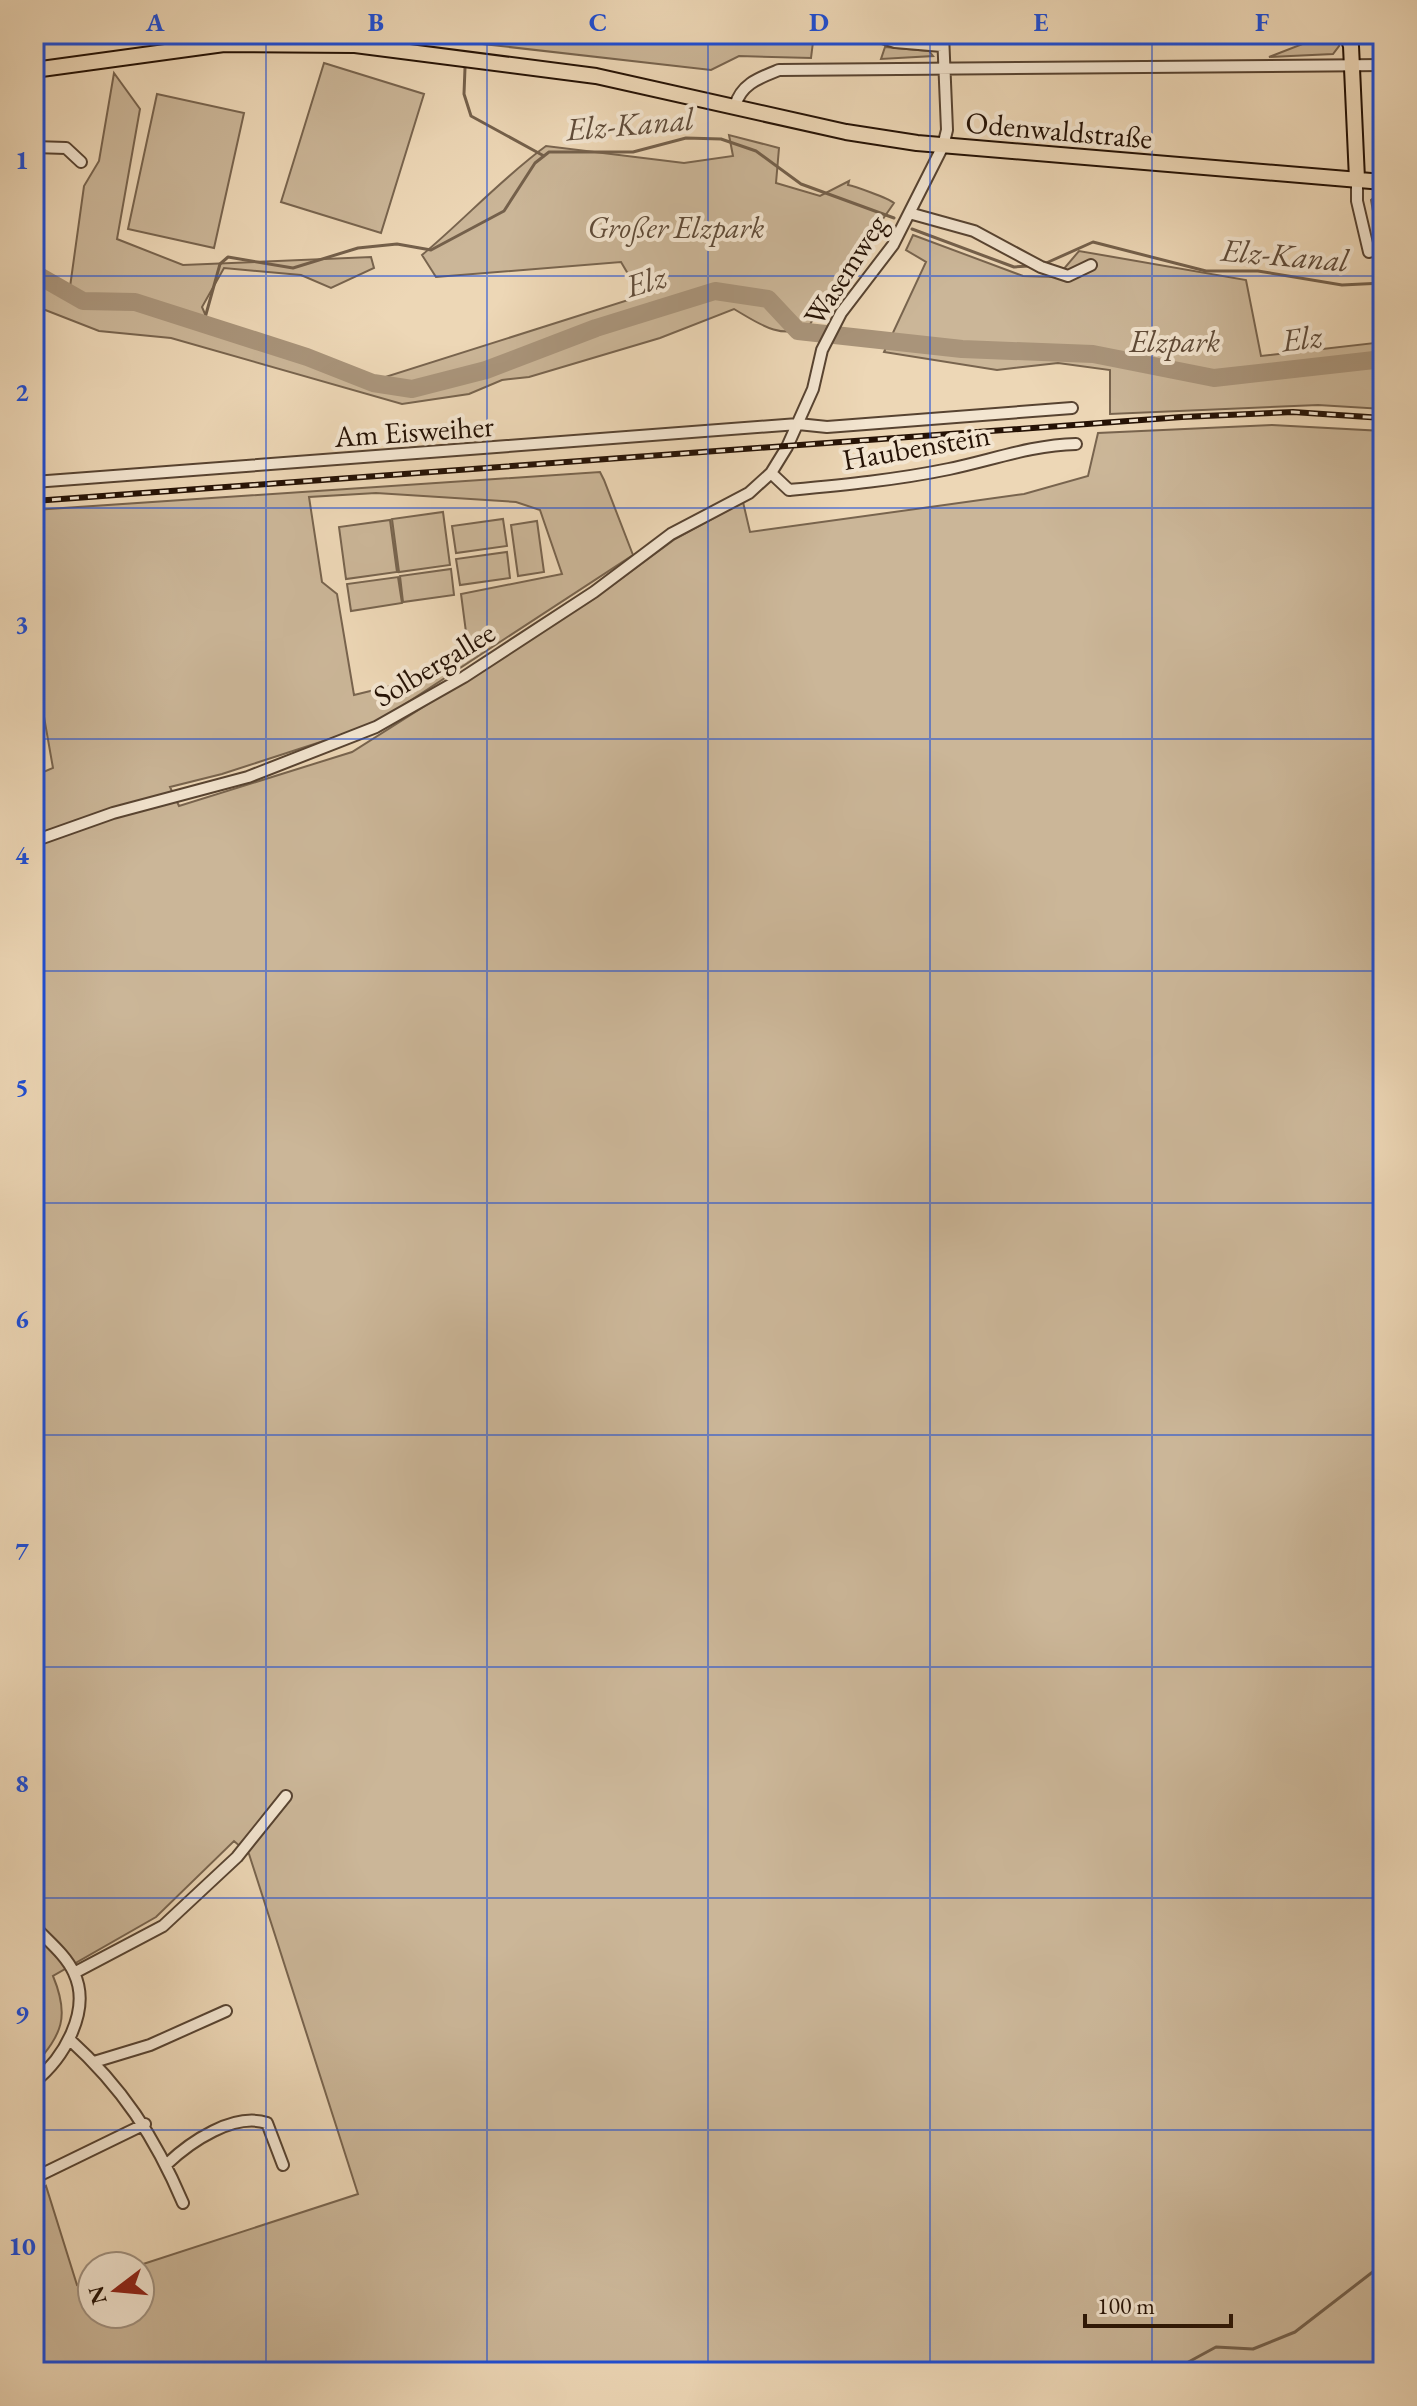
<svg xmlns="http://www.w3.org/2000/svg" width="1417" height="2406" font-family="'EB Garamond',serif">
	<rect width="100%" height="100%" fill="#edd7b6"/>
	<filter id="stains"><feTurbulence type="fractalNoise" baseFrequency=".0025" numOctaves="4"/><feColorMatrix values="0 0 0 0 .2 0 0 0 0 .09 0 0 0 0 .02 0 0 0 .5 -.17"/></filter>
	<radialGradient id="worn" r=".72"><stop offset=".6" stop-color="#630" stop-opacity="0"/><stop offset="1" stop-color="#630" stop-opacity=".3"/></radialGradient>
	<path fill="#cbb698" stroke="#78644e" stroke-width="2" fill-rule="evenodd" d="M474,34h340l-3,24 -72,-2 -28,14 -237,-27z
		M1328,34l12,3 -1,9 -6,8 -64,3z
		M885,47l44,4 4,5 -52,3z
		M324,63l100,31 -43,139 -100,-31z
		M114,73l26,36 -23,130 66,26 188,-8 3,11 -43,20 -30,-13 -77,-7 -22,39 6,14 168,59 265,-84 -20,-34 -185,15 -14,-22c42,-35 80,-77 124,-109l138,17 49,-7 -4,-21 50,13 -3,35 44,13 29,-15 -1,4c6,1 40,13 46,18l-86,124c-28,13 -50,-4 -74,-18l-74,29 -131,39 -27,3 -33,14 -67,10 -231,-66 -72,-7 -64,-25 -1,-42 36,23 14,-101 15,-25z
		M157,94l87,19 -30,135 -86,-19z
		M1383,191v75l-12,-66z
		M913,235l110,41 34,1 22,-26 167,29 15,76 122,-14v67l-65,-4 -208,9v-44l-52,-7 -61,7 -113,-18 42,-90 -20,-12z
		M1272,425l111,6v1941h-1349v-47l8,-2 -8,-44v-84l12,-9 31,99 15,-5v34h48v-48h-3l221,-72 -109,-340 -15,-13 -78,76 -103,59c17,41 9,58 -19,90v-1290l19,-8 -19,-108v-150l566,-38 4,8 29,75 -260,170 -151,49 -52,13 9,19 173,-54 243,-154 80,-59 68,-37 7,30 274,-38 64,-18 10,-43zM376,493l140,9 24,8 22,64 -101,20 8,61 -29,19 -86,21 -17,-101 -15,-12 -13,-85z
		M443,512l7,53 -51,7 -7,-53z
		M503,519l4,27 -51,7 -4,-27z
		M390,520l7,52 -51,7 -7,-52z
		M537,521l7,51 -26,4 -7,-51z
		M507,552l3,26 -50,7 -4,-26z
		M451,569l3,26 -51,7 -3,-26z
		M398,577l4,26 -51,8 -4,-27z"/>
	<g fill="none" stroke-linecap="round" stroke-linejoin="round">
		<path stroke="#74604b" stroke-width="3" d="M465,68l-1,26 7,22 73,40
			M912,229l102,38 15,-1
			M1044,264l49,-22 113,29h52l84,14 41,-2
			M203,325l17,-61 8,-7 65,11 65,-20 39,-4 34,6 73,-39 31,-48 14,-11h84l53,-14 35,1 35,12 45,33 93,34
			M1170,2372l46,-25 37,2 42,-17 88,-68"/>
		<path stroke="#a9947a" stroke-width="18" d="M34,273l49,28 52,1 172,55 66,26 39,6 74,-19 110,-42 119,-37 53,8 30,32 164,18 131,5 121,24 169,-19"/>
		<g stroke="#574331" stroke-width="14">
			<path id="minor" d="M870,34l25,8 47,4
				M735,106c6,-22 24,-28 44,-36l604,-5
				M34,147l32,1 15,14
				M1357,179v22l12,51
				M909,213l65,18 67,36 27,9 23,-11
				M771,473l18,17c53,-5 107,-10 160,-21 43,-9 83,-24 127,-25
				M34,482l764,-58 29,3 245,-19
				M34,841l79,-28 135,-36 128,-50 88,-50 130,-85 77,-58 78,-41 22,-20 16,-26 26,-58 9,-39 19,-37 52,-68 50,-99 4,-16 -4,-96
				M34,1926c14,15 32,29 40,47 18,38 -11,86 -40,109
				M74,1973l89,-47 74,-69 49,-61
				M69,2039c53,48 86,98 114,164
				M94,2062l56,-17 76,-34
				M167,2164c23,-22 67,-52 100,-41l16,42
				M34,2178l111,-54"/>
		</g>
		<g stroke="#251205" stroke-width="18">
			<path id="major" d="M1347,34l4,12 6,133
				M34,70l190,-26 131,1 241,31 250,56 71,11 466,39"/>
		</g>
		<use href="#minor" stroke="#f3e5d0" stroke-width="10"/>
		<use href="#major" stroke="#edd7b6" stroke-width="14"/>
		<g stroke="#251205" stroke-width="6">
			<path id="rail" d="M34,501l1148,-84 111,-5 90,6"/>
		</g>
		<use href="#rail" stroke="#f3e5d0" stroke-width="3" stroke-dasharray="9" stroke-linecap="butt"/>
	</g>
	<path fill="none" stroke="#1d4ed8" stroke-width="2" stroke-opacity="0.55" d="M266,34v2338M487,34v2338M708,34v2338M930,34v2338M1152,34v2338M34,276h1349M34,508h1349M34,739h1349M34,971h1349M34,1203h1349M34,1435h1349M34,1667h1349M34,1898h1349M34,2130h1349"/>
	<g text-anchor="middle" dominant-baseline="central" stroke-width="8" stroke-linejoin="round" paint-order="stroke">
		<g font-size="30" fill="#251205" stroke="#f3e5d0">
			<text transform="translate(1059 130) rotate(5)">Odenwaldstraße</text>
			<text transform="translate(845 270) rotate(-57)">Wasemweg</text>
			<text transform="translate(414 431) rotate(-4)">Am Eisweiher</text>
			<text transform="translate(916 447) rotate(-10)">Haubenstein</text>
			<text transform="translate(434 664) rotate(-31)">Solbergallee</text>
		</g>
		<g font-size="30" font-style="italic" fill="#5f4b38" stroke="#f3e5d0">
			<text x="676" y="227">Großer Elzpark</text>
			<text x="1175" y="341">Elzpark</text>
		</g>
		<g font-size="32" font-style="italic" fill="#604c3a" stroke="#f3e5d0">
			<text transform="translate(630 124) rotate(-5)">Elz-Kanal</text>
			<text transform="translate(1285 255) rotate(5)">Elz-Kanal</text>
			<text transform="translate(646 281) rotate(-17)">Elz</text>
			<text transform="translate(1302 338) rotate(-7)">Elz</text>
		</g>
	</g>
	<rect width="1417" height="2406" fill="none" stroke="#edd7b6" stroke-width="88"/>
	<g transform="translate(116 2290) rotate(254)"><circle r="38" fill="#f3e5d0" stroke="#a1917f" stroke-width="2"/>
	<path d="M0-6L14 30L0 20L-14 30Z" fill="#8f2418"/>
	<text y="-12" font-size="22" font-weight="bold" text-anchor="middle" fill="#251205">N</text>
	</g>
	<path d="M1085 2314v12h146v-12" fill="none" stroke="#251205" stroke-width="4"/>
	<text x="1097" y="2314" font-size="24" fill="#251205" stroke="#f3e5d0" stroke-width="6" paint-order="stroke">100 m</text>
	<rect x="44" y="44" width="1329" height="2318" fill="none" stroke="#1d4ed8" stroke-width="3"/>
	<g font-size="26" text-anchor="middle" font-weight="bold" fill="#1d4ed8">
		<text x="155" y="31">A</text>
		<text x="376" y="31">B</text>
		<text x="598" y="31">C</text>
		<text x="819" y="31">D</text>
		<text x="1041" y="31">E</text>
		<text x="1262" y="31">F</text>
		<text x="22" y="169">1</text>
		<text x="22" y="401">2</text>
		<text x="22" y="633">3</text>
		<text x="22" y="864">4</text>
		<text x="22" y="1096">5</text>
		<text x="22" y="1328">6</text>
		<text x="22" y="1560">7</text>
		<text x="22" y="1792">8</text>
		<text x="22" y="2023">9</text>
		<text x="22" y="2255">10</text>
	</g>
	<rect width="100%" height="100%" filter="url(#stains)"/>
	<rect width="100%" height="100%" fill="url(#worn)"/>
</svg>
